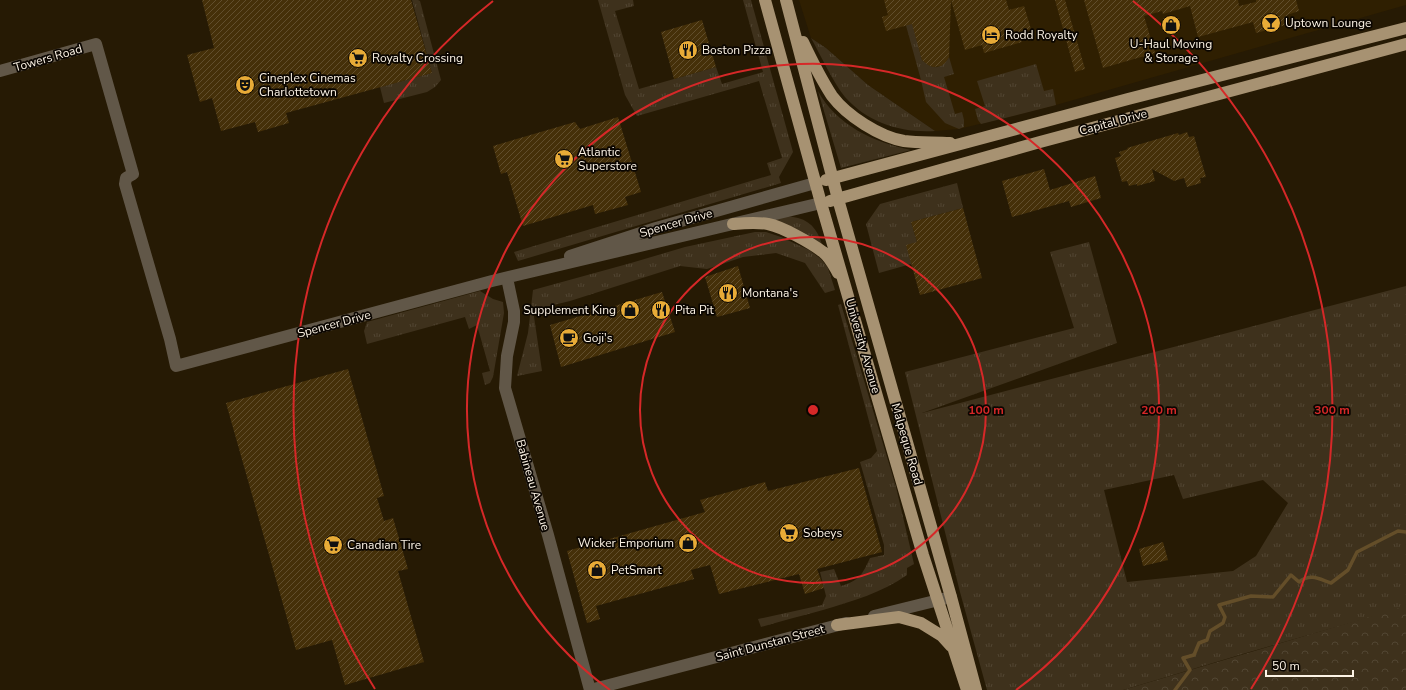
<svg xmlns="http://www.w3.org/2000/svg" width="1406" height="690" font-family="'Nunito Sans',sans-serif">
	<defs>
		<pattern id="grass-tufts" width="24" height="20" patternUnits="userSpaceOnUse"><rect width="24" height="20" fill="#3e311c"/><path d="M3 7l-1-3M5 7V3M7 7l1-3M15 17l-1-3M17 17v-4M19 17l1-3" fill="none" stroke="#514532"/></pattern>
		<pattern id="forest-crowns" width="20" height="18" patternUnits="userSpaceOnUse"><rect width="20" height="18" fill="#3e311c"/><path d="M2 6a3 3 0 1 1 6 0M12 15a3 3 0 1 1 6 0" fill="none" stroke="#514532"/></pattern>
		<pattern id="building-hatch" width="6" height="6" patternUnits="userSpaceOnUse"><rect width="6" height="6" fill="#453009"/><path d="M-1 1l2-2M0 6l6-6M5 7l2-2" fill="none" stroke="#614e2d"/></pattern>
	</defs>
	<rect width="100%" height="100%" fill="#261a04"/>
	<path fill="#2f1f01" d="M799,0h607v5l-350,100 -97,24 -24,2 -67,-46 -42,-37 -15,-10z"/>
	<path fill="url(#grass-tufts)" fill-rule="evenodd" d="M412,0h6l2,1 21,79 -6,7 -8,5 -43,11 -4,-16 52,-14z
		M598,0h35l1,6 -19,5 24,78 77,-22 6,17 41,-12 -20,-72h8l42,152 -14,25 2,6 -263,78 -4,-9 257,-77 -4,-12 15,-5 -23,-77 -122,35 -12,-21z
		M899,0h7l16,60c11,10 19,10 27,-3l5,17 -10,3 11,37 7,-2 2,8v7l-5,2 -14,-6 -19,-21 -5,-22z
		M811,38l15,10 42,37 67,46c-34,2 -67,-8 -90,-34 -12,-15 -24,-41 -34,-59z
		M1036,64l8,27 9,-2 3,16 -75,19 -3,-4 -3,-11 10,-3 -8,-25z
		M818,91c18,34 57,52 93,59l-70,18z
		M957,183l6,25 -52,14 6,20 -6,22 -32,9 -13,-49 14,-20z
		M788,216c3,1 7,1 10,2 15,4 22,16 25,31l-54,-28z
		M755,232h11l15,5 28,13 12,9 7,9 7,22 -10,3 -20,-30 -29,-10 -33,4 -36,12 -27,-3 -110,35 -37,9 9,61 -25,5 11,-43 5,-43 98,-27 54,-16z
		M1089,242l28,101 -195,70 484,-127v321l-160,46 -123,37h-136l-27,-98 -55,-220 169,-44 -24,-76zM1174,475l9,24 80,-19 25,23 -32,53 -23,15 -106,11 -23,-92z
		M480,291l13,8 10,3 1,11 -11,64 -3,6 -5,2 -3,-12 8,-2 -13,-46 -8,4 -4,-12 -98,27 -3,-13 3,-9z
		M841,304l55,183 18,77 -7,4v7c-25,18 -55,26 -84,35 -21,6 -42,11 -62,17l-3,-8 64,-14 4,-9 -6,-24 14,-3 7,17c19,-6 21,-11 29,-28l14,-3v-10l-24,-83 11,-4 6,-7 -39,-146z"/>
	<path fill="url(#forest-crowns)" d="M1406,606v84h-283z"/>
	<g fill="none" stroke-linecap="round" stroke-linejoin="round">
		<path stroke="#644e29" stroke-width="3.5" d="M1175,690l15,-20 -7,-12 11,-3 5,-12 8,-3 3,-9 13,-8 2,-6 -6,-12 32,-9 22,1 18,-22 8,7c12,-9 20,-3 32,1l17,-13 9,-18 41,-21 8,1"/>
	</g>
	<path fill="url(#building-hatch)" d="M202,0h209l21,73 -146,40 3,10 -31,9 -3,-10 -34,9 -9,-33 -12,4 -13,-47 27,-7z
		M884,0h67l-2,57 -4,6 -4,3 -8,1 -5,-2 -6,-5 -10,-36 -26,7 -4,-14 6,-2z
		M951,0h55l3,10 15,-4 7,23 -12,4 3,9 -38,11 -2,-8 -17,5z
		M1055,0h10l20,69 -10,3z
		M1084,0h154l1,6 17,-4v-2h40l3,11 -12,4 2,9 -33,9 -3,-11 -55,15 -8,-31 -27,8 -1,-3 -18,5 11,37 -52,15z
		M702,20l14,47 -42,12 -13,-47z
		M618,117l23,75 -16,5 3,8 -33,9 -2,-9 -70,21 -16,-54 -6,2 -8,-28 82,-24 5,7z
		M1187,132l2,5 5,-1 12,41 -6,1 1,5 -14,4 -3,-9 -10,3 -22,-12 3,12 -18,5v-2l-8,2 -2,-5 -5,1 -7,-24 6,-2 -2,-4 9,-3 -1,-1 51,-15 1,2z
		M1044,169l6,21 45,-14 6,22 -30,9 -2,-6 -57,16 -10,-36z
		M963,208l19,70 -62,17 -14,-50 11,-3 -6,-20z
		M738,266l12,42 -33,9 -12,-40z
		M662,292l13,40 -114,35 -11,-42z
		M348,369l36,127 -7,2 7,23 9,-3 15,51 -10,2 26,91 -79,23 -13,-45 -36,10 -70,-247z
		M859,468l23,84 -65,17 7,19 -19,6 -6,-20 -80,20 -9,-29 -19,5 3,9 -98,27 4,13 -13,4 -20,-72 138,-39 -5,-12 65,-18 3,9z
		M1163,542l5,18 -25,6 -4,-17z"/>
	<g fill="none" stroke-linecap="round" stroke-linejoin="round">
		<path stroke="#615748" stroke-width="12" d="M0,71l96,-27 37,130 -7,4 -1,6 45,155 6,27 316,-85 329,-78
			M570,256l86,-28 159,-45
			M507,278l7,33v11l-7,34 -2,32 43,147 42,155
			M874,616l77,-19
			M590,690l256,-67"/>
		<path stroke="#a79272" stroke-width="12" d="M765,0l56,203 102,352 44,135
			M786,0l52,199 113,398 25,93
			M803,42c9,19 18,37 29,54 15,20 48,41 72,45 15,2 31,1 46,2
			M826,180l302,-81 278,-71
			M830,201l210,-59 366,-98
			M733,224c12,-1 23,-2 35,0 15,3 43,19 55,28 7,5 11,14 15,21
			M837,625l62,-8 22,6 21,13 9,10"/>
	</g>
	<g fill="none" stroke="#d62828" stroke-width="2">
		<circle cx="813" cy="410" r="173"/>
		<path d="M610 690A346 346 0 1 1 1016 690"/>
		<path d="M375 689A519 519 0 0 1 493 1M1133 1A519 519 0 0 1 1251 689"/>
	</g>
	<defs>
		<g id="bar-disc" transform="scale(1)"><circle r="9.5" fill="#e8ab37" stroke="#0b0601"/><path d="M-6-5H6L.8 .8V4.5H3.5V6h-7V4.5H-.8V.8Z" fill="#111"/></g>
		<g id="shop-disc" transform="scale(1)"><circle r="9.5" fill="#e8ab37" stroke="#0b0601"/><path d="M-5-2.5h2.3a2.7 3.5 0 0 1 5.4 0H5L5.5 6h-11ZM-1.5-2.5h3a1.5 2.3 0 0 0-3 0Z" fill="#111"/></g>
		<g id="hotel-disc" transform="scale(1)"><circle r="9.5" fill="#e8ab37" stroke="#0b0601"/><path d="M-6-4.5h1.5V1H6V5H4.5V3h-9V5H-6ZM-4 0a1.8 1.8 0 1 1 3.6 0ZM.5 0V-2.5h3Q6-2.5 6 0Z" fill="#111"/></g>
		<g id="restaurant-disc" transform="scale(1)"><circle r="9.5" fill="#e8ab37" stroke="#0b0601"/><path d="M-5-6h1v4h1v-4h1v4h1v-4h1v5L-1.5 .5V6h-2V.5L-5-1ZM5-6V6H3V1.5H1.5Q1.5-4 5-6Z" fill="#111"/></g>
		<g id="supermarket-disc" transform="scale(1)"><circle r="9.5" fill="#e8ab37" stroke="#0b0601"/><path d="M-6-5.5h2.5l.6 2H6L4.5 2H-2.5L-4.4-4H-6ZM-1.5 3.2a1.3 1.3 0 1 0 .1 0ZM3 3.2a1.3 1.3 0 1 0 .1 0Z" fill="#111"/></g>
		<g id="theatre-disc" transform="scale(1)"><circle r="9.5" fill="#e8ab37" stroke="#0b0601"/><path d="M-5-5.5Q0-4 5-5.5V0Q5 5 0 6Q-5 5-5 0ZM-3.3-2.5H-1v1.5H-3.3ZM1-2.5H3.3v1.5H1ZM-2.8 1Q0 5.5 2.8 1Z" fill="#111"/></g>
		<g id="cafe-disc" transform="scale(1)"><circle r="9.5" fill="#e8ab37" stroke="#0b0601"/><path d="M-5.5-4.5H6V0H3Q3 3.5 0 3.5H-2.5Q-5.5 3.5-5.5 0ZM3-3.2v2h1.7v-2ZM-6 4.5H4V6H-6Z" fill="#111"/></g>
	</defs>
	<g fill-rule="evenodd">
		<use href="#bar-disc" x="1271" y="23"/>
		<use href="#shop-disc" x="1171" y="25"/>
		<use href="#hotel-disc" x="991" y="35"/>
		<use href="#restaurant-disc" x="688" y="50"/>
		<use href="#supermarket-disc" x="358" y="58"/>
		<use href="#theatre-disc" x="245" y="85"/>
		<use href="#supermarket-disc" x="564" y="159"/>
		<use href="#restaurant-disc" x="728" y="293"/>
		<use href="#shop-disc" x="630" y="310"/>
		<use href="#restaurant-disc" x="661" y="310"/>
		<use href="#cafe-disc" x="569" y="338"/>
		<use href="#supermarket-disc" x="789" y="533"/>
		<use href="#shop-disc" x="688" y="543"/>
		<use href="#supermarket-disc" x="333" y="545"/>
		<use href="#shop-disc" x="597" y="570"/>
	</g>
	<g text-anchor="middle" dominant-baseline="central" stroke-width="3.5" stroke-linejoin="round" paint-order="stroke">
		<g font-size="12" fill="#fcf3e5" stroke="#0b0601" text-anchor="start">
			<text x="1285" y="23">Uptown Lounge</text>
			<text x="1005" y="35">Rodd Royalty</text>
			<text x="1171" y="44" text-anchor="middle">U-Haul Moving<tspan x="1171" dy="14">&amp; Storage</tspan></text>
			<text x="702" y="50">Boston Pizza</text>
			<text x="372" y="58">Royalty Crossing</text>
			<text x="259" y="78">Cineplex Cinemas<tspan x="259" dy="14">Charlottetown</tspan></text>
			<text x="578" y="152">Atlantic<tspan x="578" dy="14">Superstore</tspan></text>
			<text x="742" y="293">Montana's</text>
			<text x="616" y="310" text-anchor="end">Supplement King</text>
			<text x="675" y="310">Pita Pit</text>
			<text x="583" y="338">Goji's</text>
			<text x="803" y="533">Sobeys</text>
			<text x="674" y="543" text-anchor="end">Wicker Emporium</text>
			<text x="347" y="545">Canadian Tire</text>
			<text x="611" y="570">PetSmart</text>
		</g>
		<g font-size="12" fill="#fcf3e5" stroke="#0b0601">
			<text transform="translate(48 58) rotate(-16)">Towers Road</text>
			<text transform="translate(1113 122) rotate(-15)">Capital Drive</text>
			<text transform="translate(676 223) rotate(-16)">Spencer Drive</text>
			<text transform="translate(334 324) rotate(-15)">Spencer Drive</text>
			<text transform="translate(863 346) rotate(74)">University Avenue</text>
			<text transform="translate(907 444) rotate(74)">Malpeque Road</text>
			<text transform="translate(533 485) rotate(74)">Babineau Avenue</text>
			<text transform="translate(770 643) rotate(-15)">Saint Dunstan Street</text>
		</g>
	</g>
	<circle cx="813" cy="410" r="6" fill="#d62828" stroke="#0b0601" stroke-width="2"/>
	<g font-size="12" text-anchor="middle" font-weight="bold" fill="#d62828" stroke="#0b0601" stroke-width="3.5" stroke-linejoin="round" paint-order="stroke">
		<text x="986" y="414">100 m</text>
		<text x="1159" y="414">200 m</text>
		<text x="1332" y="414">300 m</text>
	</g>
	<path d="M1266 670v6h87v-6" fill="none" stroke="#fcf3e5" stroke-width="2"/>
	<text x="1272" y="670" font-size="12" fill="#fcf3e5" stroke="#0b0601" stroke-width="3" paint-order="stroke">50 m</text>
</svg>
